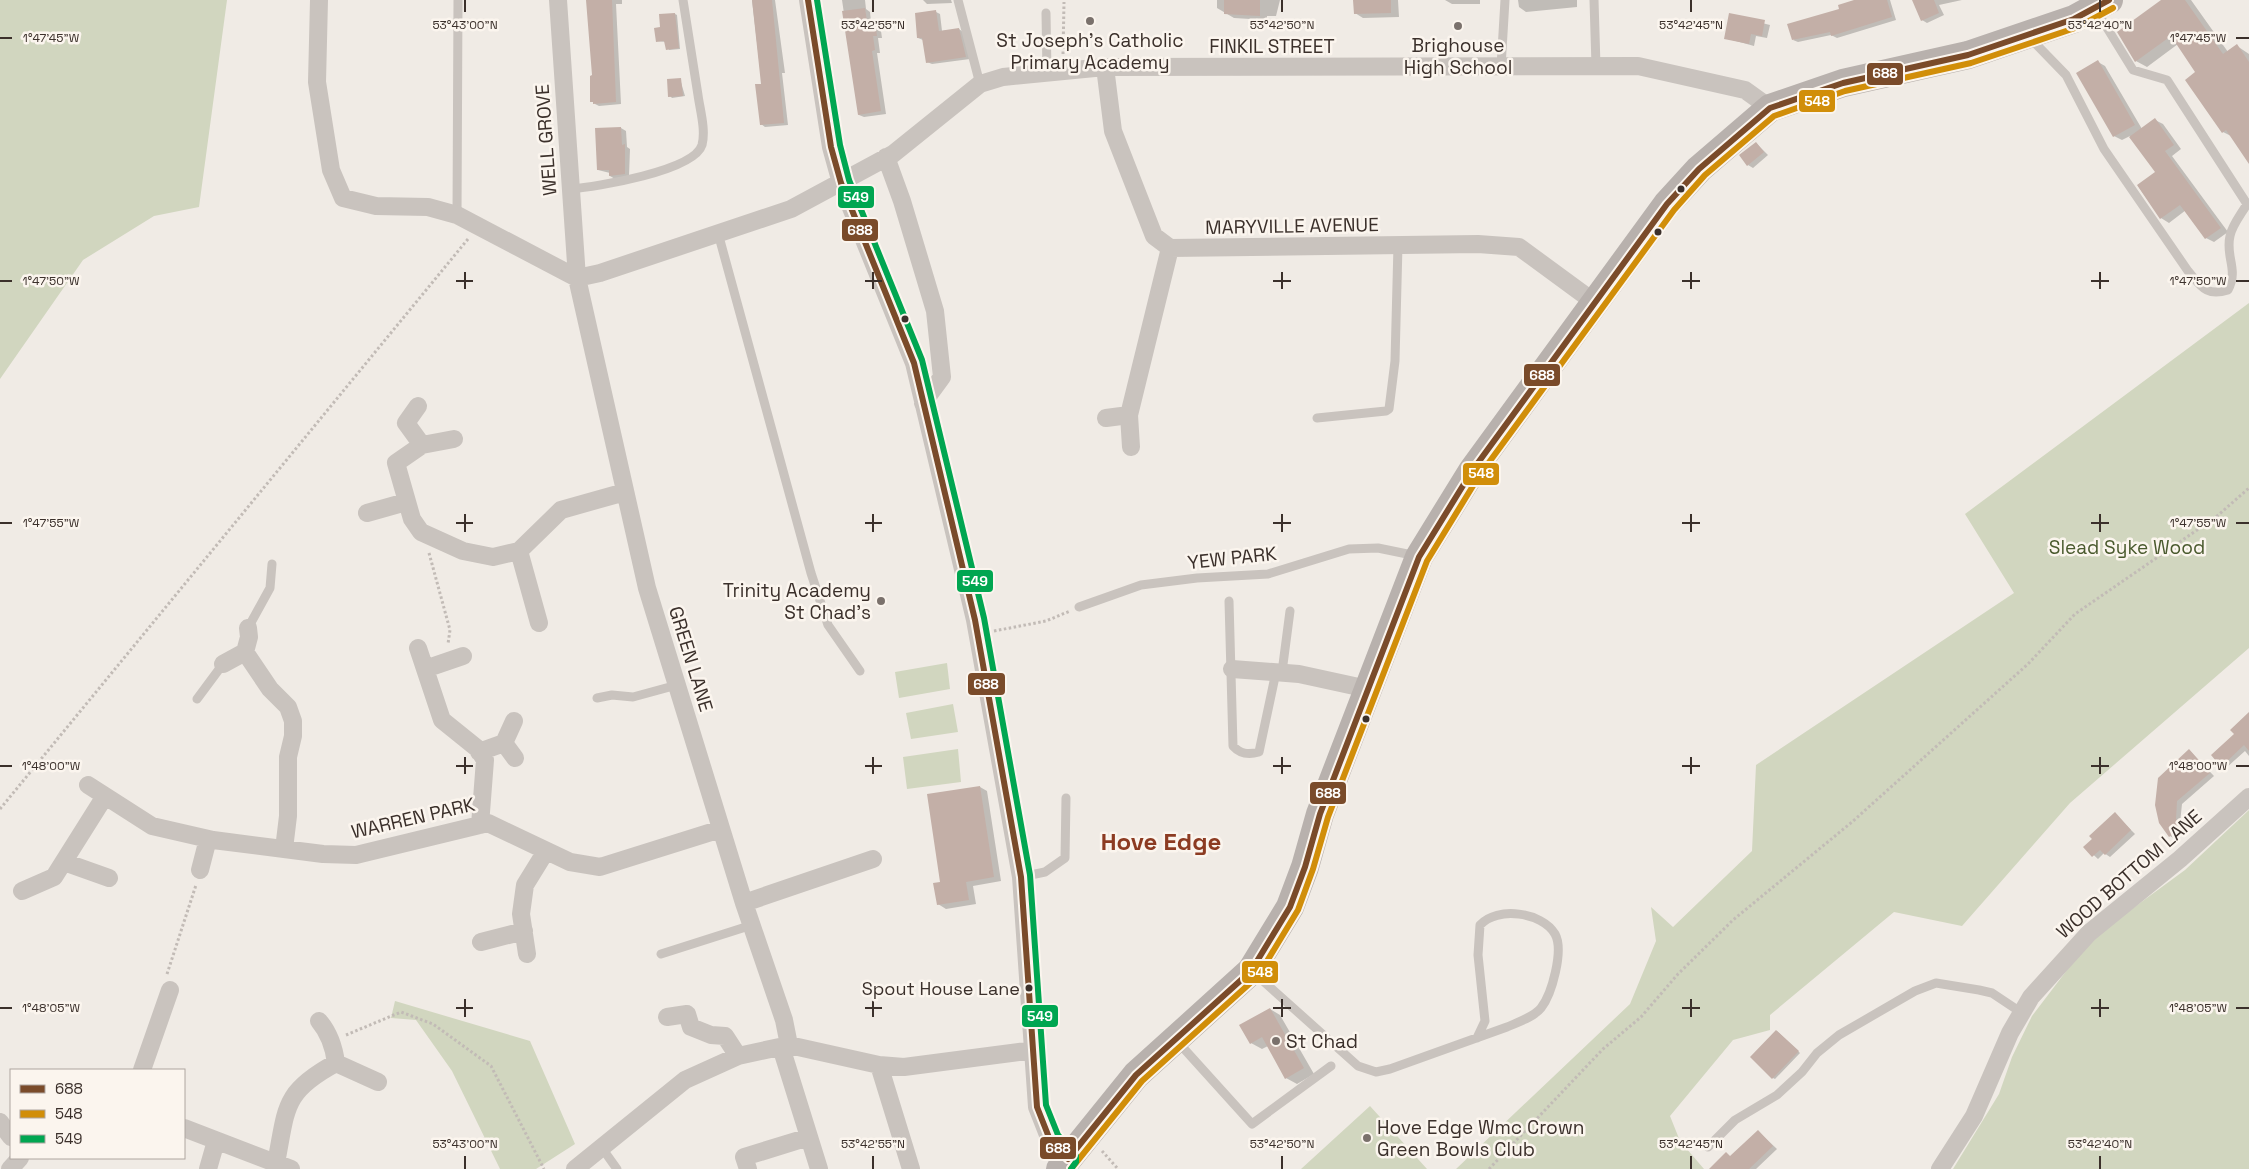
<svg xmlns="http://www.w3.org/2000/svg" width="2249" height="1169" font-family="'Space Grotesk',sans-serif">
	<rect width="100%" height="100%" fill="#f0ebe5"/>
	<path fill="#d1d6bf" d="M0,0h227l-28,207 -45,9 -71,44 -83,119z
		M2249,303v345l-179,155 -108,123 -68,-14 -124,103v15l-37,10 -63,76 10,25 24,28h-248l174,-165 26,-63 -5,-34 22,20 79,-76 4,-86 258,-172 -49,-79z
		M947,663l3,26 -51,9 -4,-26z
		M953,704l5,28 -47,7 -5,-26z
		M958,749l3,33 -54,7 -4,-32z
		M2249,810v359h-296l46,-75 13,-37 20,-41 48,-63 30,-28 75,-55z
		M395,1001l135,40 45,103 -39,25h-36l-48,-98 -36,-51 -25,-2z
		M1370,1106l57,63h-126z"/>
	<path fill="#0003" d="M588,0h34v4h-6l5,100 -22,2 -4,-2z
		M752,0h23l10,73h-3l6,52 -23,2 -4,-3 1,-39z
		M842,0h23l1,9 4,3 1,10 9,2 2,14h-4l2,15h-3l9,61 -22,3 -5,-2z
		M923,0h28l1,3 -25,1z
		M1217,0h63l-4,16h-9v4l-33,-2 -17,-10z
		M1355,0h43l1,17 -36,1 -8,-5z
		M1445,0h35v4h-28z
		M1518,0h59v7l-51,5 -7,-5z
		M1856,0h34l6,20 -59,18 -6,-3 -33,7 -5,-2z
		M1913,0h49l-23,5 5,10 -17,8 -5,-3z
		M2163,0h28l37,52 9,-6 12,8v108l-18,-26 -8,-4 -26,-60 -19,-28 -31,23 -11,-6z
		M936,12l4,2 2,17 17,-2 4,3 7,27 -38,5 -5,-2 -4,-22 -5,-2z
		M675,14l2,1 3,34 -11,1 -3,-8 -9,-1z
		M1730,15l40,10 -3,13 -11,-2 -2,10 -29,-8z
		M2098,62l7,4 37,63 13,-9 8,4 18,25 -9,7 56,76 -14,10 -8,-4 -20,-28 -17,13 -8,-5 -23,-32 18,-14 -26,-36 -8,4 -8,-4z
		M680,79l5,17 -13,2 -2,-2z
		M621,128l5,3 1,16 3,2 -1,27 -14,3 -5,-3v-3l-12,-3z
		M1756,143l12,12 -15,13 -5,-3z
		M2249,714v42l-4,-5 -19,17 -5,-2 15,-31z
		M2189,750l25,26 -32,28 -2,19 6,8 -11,8 -5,-3 -14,-31z
		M980,787l7,4 14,90 -28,5 3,18 -30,5 -8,-5 4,-21z
		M2115,814l20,20 -25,23 -6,-4 -6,6 -13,-12z
		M1270,1009l10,6 34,59 -17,10 -11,-6 -18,-32 -6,3 -11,-6z
		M1777,1031l23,22 -25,26 -2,-1z
		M1758,1131l19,18 -21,20h-46l16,-15 5,3z"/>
	<path fill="#c3afa7" d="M586,0h26l4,102 -23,2v-2h-3v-26l2,-1z
		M752,0h20l12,123 -24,2 -5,-41h6z
		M1224,0h36v16l-36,-2z
		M1353,0h38v13l-37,1z
		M1854,0h33l5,17 -61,19 -1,-4 -38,8 -5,-16 52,-15 -1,-4z
		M1912,0h22l5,13 -18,8z
		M2161,0h24l38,54 14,-10 12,18v102l-23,-34 -4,3 -37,-53 10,-8 -24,-36 -36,26 -18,-30z
		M865,8l2,13 8,-1 2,16h-4l2,14 -3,1 9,60 -23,4 -16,-104z
		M936,10l3,21 20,-3 7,29 -40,6 -4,-25h-5l-2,-25z
		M675,13l4,35 -13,2 -2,-9 -8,1 -2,-14 6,-1 -1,-13z
		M1729,13l36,7 -3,16 -11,-2 -2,10 -25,-5z
		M2098,60l37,65 -22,12 -37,-64z
		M681,78l2,18 -15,1 -1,-18z
		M2155,118l19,27 -9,6 56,77 -16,11 -25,-34 -20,14 -23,-34 18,-13 -26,-35z
		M621,127l1,18 3,-1v30l-16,2v-6h-12l-2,-42z
		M1756,142l8,10 -17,14 -8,-11z
		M2249,712v39l-5,-6 -23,22 -10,-12 23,-21 -4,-4z
		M2189,749l21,24 -33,28 -1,18 6,9 -13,9 -10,-14 -4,-18 3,-27z
		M980,786l14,91 -28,5 3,18 -32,5 -4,-22 7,-1 -13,-88z
		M2115,812l16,18 -26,25 -5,-5 -8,7 -9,-10 9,-8 -3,-3z
		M1270,1008l34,60 -19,11 -23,-42 -12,7 -11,-19z
		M1776,1030l23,21 -27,28 -22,-22z
		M1758,1130l15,16 -24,23h-40l17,-17 4,4z"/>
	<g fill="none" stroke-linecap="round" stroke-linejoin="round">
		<path stroke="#c2bbb6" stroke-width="3" stroke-dasharray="2.5 2.5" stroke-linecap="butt" d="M1063,54l1,-52
			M429,553l21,77 -2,14
			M994,631l52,-10 24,-10
			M0,809l468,-570
			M167,974l29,-89
			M346,1035l55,-23 32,12 58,42 53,103
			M1102,1151l16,18
			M1489,1169l114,-120 38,-32 37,-43 55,-54 119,-98 176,-158 47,-50 141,-97 33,-29"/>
		<path stroke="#c9c3be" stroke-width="9" d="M958,0l22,84
			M1594,0l2,66
			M1046,13l1,60
			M2029,37l37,38 38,74 84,122c13,15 18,26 40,19 11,-21 -3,-33 2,-54 2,-11 12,-23 17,-32l-80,-124 -34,-10 -37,-60
			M1501,67l4,-67
			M571,189c25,-2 123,-18 131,-44 4,-15 -2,-35 -4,-50 -5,-31 -10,-63 -15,-95
			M457,215l1,-215
			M718,233l93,340 17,52 32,46
			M1317,418l69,-7 3,-2 6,-48 3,-116
			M1229,601l4,145c7,8 15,9 26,6l17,-80
			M1079,607l62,-22 56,-7 71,-4 81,-25 29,-1 39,8
			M248,628l22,-40 2,-24
			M1282,672l8,-61
			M597,698l15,-3 21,2 44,-12
			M197,699l26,-35
			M1021,877l24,-5 20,-14 1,-60
			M661,954l91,-29
			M1253,972l105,94 18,6 14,-3 117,-42c11,-5 27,-10 34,-19 11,-14 23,-58 14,-74 -13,-22 -58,-28 -75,-9l-2,30 7,66 -8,17
			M1177,1041l75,83 79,-58
			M1708,1147l27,-27 42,-25 25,-23 15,-19 22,-18 76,-44 21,-8 43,7 13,3 30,20
			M602,1148l15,21"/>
		<path stroke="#c9c3be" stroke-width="18" d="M319,0l-2,82 14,88 12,28 33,8 52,1 29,8 120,63
			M558,0l19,278 70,310 97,315 40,117 5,25
			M808,0l23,147 10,36 73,180 61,257 46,257 16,230 13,33 18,19
			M1105,67l8,64 41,105 16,12 308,-4 41,3 75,55
			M886,157l16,44 33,110 7,66 -19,26
			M577,278l23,-5 191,-64 102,-55 87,-70 23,-7 102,-10 533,-1 107,24 25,18
			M418,406l-12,17 16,22 -26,18 16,56 9,13 42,19 30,6 26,-6 42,-41 64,-18
			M1106,418l23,-3
			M422,445l32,-6
			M1131,447l-2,-32 41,-167
			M367,513l39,-11
			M519,551l20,72
			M248,628l1,9 -4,15 25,37 18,18 5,14v15l-5,21v59l-4,33
			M418,648l24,72 36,29 7,11 -5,65
			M223,664l22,-12
			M425,669l38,-13
			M1232,669l67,5 69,15
			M504,743l11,15
			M479,752l25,-9 10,-22
			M88,785l64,41 61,14 110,14 33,1 132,-32 82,39 30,5 121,-38
			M64,862l45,16
			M200,870l8,-31
			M22,891l32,-14 51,-81
			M744,903l129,-44
			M481,942l43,-11
			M527,954l-6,-40 4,-29 21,-34
			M667,1017l20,-3 4,13 20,8 14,1 13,20
			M319,1021c11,13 15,26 17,42
			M781,1047l38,122
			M879,1065l32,104
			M142,1070l28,-80
			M0,1122l11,15
			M184,1128l107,41
			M276,1163c11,-55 6,-71 60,-100l42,19
			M10,1169l10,-11
			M208,1169l8,-28
			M575,1169l110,-89 53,-24 51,-11 90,20 25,2 130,-17
			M748,1169l-4,-12 65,-20
			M1940,1169l34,-53 36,-83 21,-36 58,-64 91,-74 69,-62"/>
		<path stroke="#b8b1ad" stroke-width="28" d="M1060,1169l76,-94 115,-104 39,-64 15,-40 15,-53 99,-257 53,-86 195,-267 32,-35 71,-61 73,-25 125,-28 106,-36 35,-19"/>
		<g stroke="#fbf5ee" stroke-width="10">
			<path id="bus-1" d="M808,0l23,147 10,36 73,180 61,257 46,257 16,230 13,33 18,19 68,-84 115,-104 39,-64 15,-40 15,-53 99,-257 53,-86 195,-267 32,-35 71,-61 73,-25 125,-28 106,-36 35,-19"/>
		</g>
		<g stroke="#fbf5ee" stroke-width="10">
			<path id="bus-2" d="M1071,1169l71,-88 116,-105 40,-66 15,-41 15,-52 99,-256 52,-85 195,-266 31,-35 69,-59 71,-25 126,-28 107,-36 35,-19"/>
		</g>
		<g stroke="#fbf5ee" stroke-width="10">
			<path id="bus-3" d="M817,0l23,145 9,35 73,180 62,258 46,257 16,230 12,30 18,21v6l-5,7"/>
		</g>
		<use href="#bus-1" stroke="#7a4b2a" stroke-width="6"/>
		<use href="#bus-2" stroke="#d18e09" stroke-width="6"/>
		<use href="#bus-3" stroke="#00a651" stroke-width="6"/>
	</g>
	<path fill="none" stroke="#3b302b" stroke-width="2" d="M465,0v12M873,0v12M1282,0v12M1691,0v12M2100,0v12M0,38h12M2236,38h13M465,272v17M873,272v17M1282,272v17M1691,272v17M2100,272v17M0,281h12M456,281h17M865,281h17M1273,281h18M1682,281h18M2091,281h18M2236,281h13M465,514v18M873,514v18M1282,514v18M1691,514v18M2100,514v18M0,523h12M456,523h17M865,523h17M1273,523h18M1682,523h18M2091,523h18M2236,523h13M465,757v17M873,757v17M1282,757v17M1691,757v17M2100,757v17M0,766h12M456,766h17M865,766h17M1273,766h18M1682,766h18M2091,766h18M2236,766h13M465,999v18M873,999v18M1282,999v18M1691,999v18M2100,999v18M0,1008h12M456,1008h17M865,1008h17M1273,1008h18M1682,1008h18M2091,1008h18M2236,1008h13M465,1156v13M873,1156v13M1282,1156v13M1691,1156v13M2100,1156v13"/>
	<g fill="#7a716c" stroke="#fbf5ee" stroke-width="2">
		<circle cx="1090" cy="21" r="5"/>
		<circle cx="1458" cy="26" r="5"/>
		<circle cx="881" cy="601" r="5"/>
		<circle cx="1276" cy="1041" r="5"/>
		<circle cx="1367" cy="1138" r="5"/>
	</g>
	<g fill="#3b302b" stroke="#fbf5ee" stroke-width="2">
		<circle cx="1681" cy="189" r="4.5"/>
		<circle cx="1658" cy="232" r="4.5"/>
		<circle cx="905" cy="319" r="4.5"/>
		<circle cx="1366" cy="719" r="4.5"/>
		<circle cx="1029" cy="988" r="4.5"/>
	</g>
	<g text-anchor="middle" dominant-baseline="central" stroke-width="5" stroke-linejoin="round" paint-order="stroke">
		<g font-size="18" fill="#3b302b" stroke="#fbf5ee" text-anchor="end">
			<text x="1020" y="988">Spout House Lane</text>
		</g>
		<g font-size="19" fill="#3b302b" stroke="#fbf5ee">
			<text x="1090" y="40">St Joseph's Catholic<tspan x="1090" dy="22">Primary Academy</tspan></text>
			<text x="1458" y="45">Brighouse<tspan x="1458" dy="22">High School</tspan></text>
			<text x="871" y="590" text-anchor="end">Trinity Academy<tspan x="871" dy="22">St Chad's</tspan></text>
			<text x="1286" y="1041" text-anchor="start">St Chad</text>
			<text x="1377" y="1127" text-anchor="start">Hove Edge Wmc Crown<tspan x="1377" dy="22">Green Bowls Club</tspan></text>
		</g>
		<g font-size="19" fill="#3b302b" stroke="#fbf5ee">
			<text x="1272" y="46">FINKIL STREET</text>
			<text transform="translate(546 140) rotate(-94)">WELL GROVE</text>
			<text transform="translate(1292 226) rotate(-1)">MARYVILLE AVENUE</text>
			<text transform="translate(1232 558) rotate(-6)">YEW PARK</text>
			<text transform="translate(691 659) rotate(73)">GREEN LANE</text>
			<text transform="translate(413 818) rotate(-13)">WARREN PARK</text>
			<text transform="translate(2129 874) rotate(-41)">WOOD BOTTOM LANE</text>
		</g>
		<g font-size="19" fill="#4a5a2e" stroke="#fbf5ee">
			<text x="2127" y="547">Slead Syke Wood</text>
		</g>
		<g font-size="24" font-weight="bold" fill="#8c3b22" stroke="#fbf5ee">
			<text x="1161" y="841">Hove Edge</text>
		</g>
	</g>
	<g font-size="12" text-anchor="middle" fill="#3b302b" stroke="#fbf5ee" stroke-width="5" stroke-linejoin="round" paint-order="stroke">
		<text x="465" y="29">53°43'00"N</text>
		<text x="873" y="29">53°42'55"N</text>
		<text x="1282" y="29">53°42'50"N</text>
		<text x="1691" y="29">53°42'45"N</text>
		<text x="2100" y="29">53°42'40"N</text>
		<text x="2198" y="42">1°47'45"W</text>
		<text x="51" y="42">1°47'45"W</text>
		<text x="2198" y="285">1°47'50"W</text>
		<text x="51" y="285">1°47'50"W</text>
		<text x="2198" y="527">1°47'55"W</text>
		<text x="51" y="527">1°47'55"W</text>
		<text x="2198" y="770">1°48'00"W</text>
		<text x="51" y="770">1°48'00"W</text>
		<text x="2198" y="1012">1°48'05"W</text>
		<text x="51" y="1012">1°48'05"W</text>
		<text x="465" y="1148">53°43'00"N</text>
		<text x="873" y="1148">53°42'55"N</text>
		<text x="1282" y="1148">53°42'50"N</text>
		<text x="1691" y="1148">53°42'45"N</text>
		<text x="2100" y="1148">53°42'40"N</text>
	</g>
	<g stroke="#fbf5ee" stroke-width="2">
		<rect x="1866" y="62" width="38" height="24" rx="5" fill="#7a4b2a"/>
		<rect x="1798" y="89" width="38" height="24" rx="5" fill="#d18e09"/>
		<rect x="837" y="185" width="38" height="24" rx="5" fill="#00a651"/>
		<rect x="841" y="218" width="38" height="24" rx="5" fill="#7a4b2a"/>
		<rect x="1523" y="363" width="38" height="24" rx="5" fill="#7a4b2a"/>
		<rect x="1462" y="462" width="38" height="24" rx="5" fill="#d18e09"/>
		<rect x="956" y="569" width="38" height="24" rx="5" fill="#00a651"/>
		<rect x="967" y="672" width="39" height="24" rx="5" fill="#7a4b2a"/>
		<rect x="1309" y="781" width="38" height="24" rx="5" fill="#7a4b2a"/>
		<rect x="1241" y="960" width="38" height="24" rx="5" fill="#d18e09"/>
		<rect x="1021" y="1004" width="38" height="24" rx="5" fill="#00a651"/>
		<rect x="1039" y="1136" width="38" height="24" rx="5" fill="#7a4b2a"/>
	</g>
	<g font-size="14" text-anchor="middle" font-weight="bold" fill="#fff">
		<text x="1885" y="78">688</text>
		<text x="1817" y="106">548</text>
		<text x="856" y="202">549</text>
		<text x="860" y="235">688</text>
		<text x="1542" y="380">688</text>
		<text x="1481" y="478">548</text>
		<text x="975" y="586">549</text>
		<text x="986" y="689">688</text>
		<text x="1328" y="798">688</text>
		<text x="1260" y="977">548</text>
		<text x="1040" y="1021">549</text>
		<text x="1058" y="1153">688</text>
	</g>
	<rect x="10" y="1069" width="175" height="90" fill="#fbf5ee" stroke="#aea6a0"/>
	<rect x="20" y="1085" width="25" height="8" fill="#7a4b2a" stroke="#aea6a0"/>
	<text x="55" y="1094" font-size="15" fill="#3b302b">688</text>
	<rect x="20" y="1110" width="25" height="8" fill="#d18e09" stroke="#aea6a0"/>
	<text x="55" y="1119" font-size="15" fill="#3b302b">548</text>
	<rect x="20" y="1135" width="25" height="8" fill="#00a651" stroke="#aea6a0"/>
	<text x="55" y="1144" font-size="15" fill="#3b302b">549</text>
</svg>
